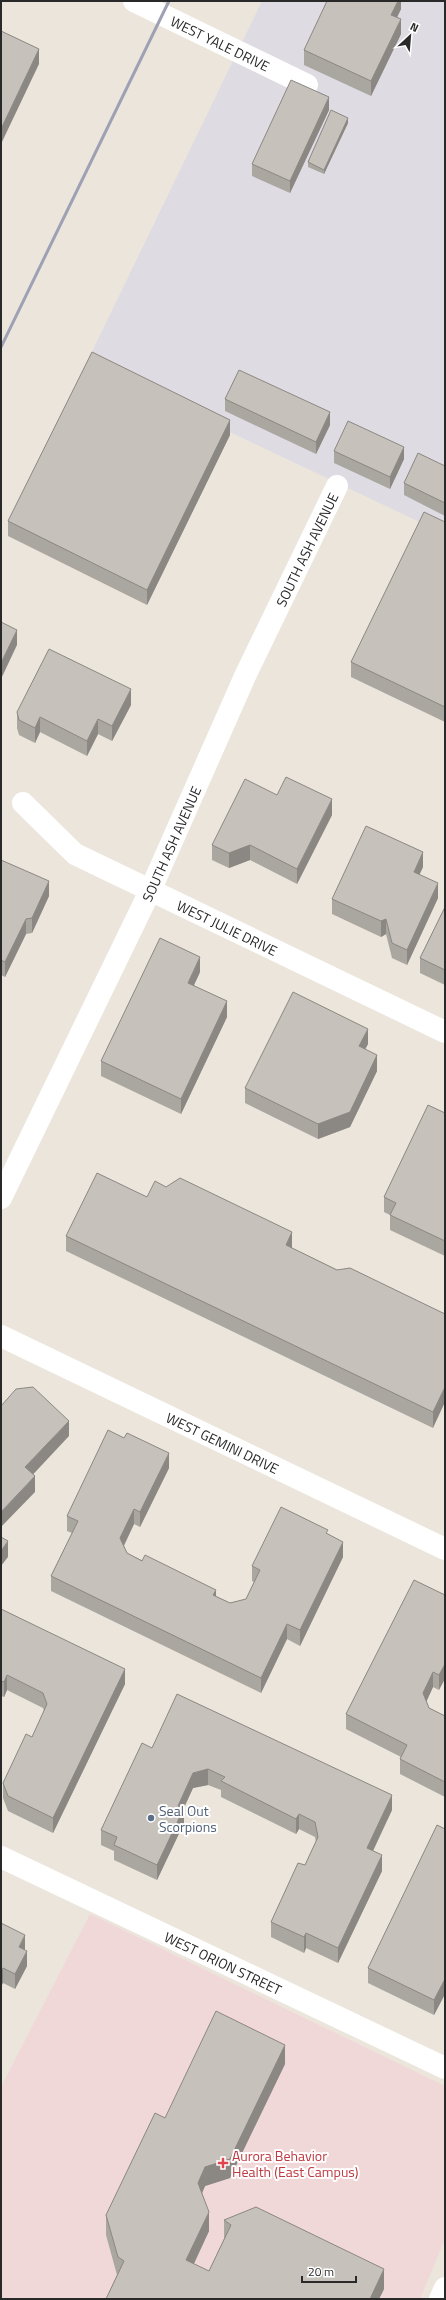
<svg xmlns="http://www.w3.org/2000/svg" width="446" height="2300" font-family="'Titillium Web',sans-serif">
	<rect width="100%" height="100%" fill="#ebe5db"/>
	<path fill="#dedbe3" d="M262,1h183v533l-359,-170z"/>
	<path fill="#f1d8d8" d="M90,1914l355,172v153l-25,60h-419v-212z"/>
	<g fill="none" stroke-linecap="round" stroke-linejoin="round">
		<g stroke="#fff" stroke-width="22">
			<path id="s1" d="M134,1l173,84"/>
			<path id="s2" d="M23,803l52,51 370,178"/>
			<path id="s3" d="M1,1198l149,-307 96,-217 91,-188"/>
			<path id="s4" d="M1,1336l444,213"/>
			<path id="s5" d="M1,1857l444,211"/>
			<path d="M440,2299l5,-11"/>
		</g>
		<path stroke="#9ea0b3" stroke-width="3" d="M1,347l168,-346"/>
	</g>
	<path fill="#aaa6a0" d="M401,1v8l-4,8 4,17 -30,62 -67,-31v-15z
		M329,110l-39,83 -38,-17v-12z
		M348,123l-24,51 -16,-7v-5z
		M225,399l105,26 -14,29 -91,-43z
		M230,435l-83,170 -139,-69v-15z
		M334,451l70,8 -14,30 -56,-26z
		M445,466v50l-41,-21v-12z
		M445,522v200l-94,-45v-15z
		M131,705l-19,36 -14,-7 -11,22 -47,-24 -5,11 -16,-8 -2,-7v-16z
		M277,795l55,20 -35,69 -47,-24 -21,8 -17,-8v-15z
		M1,860l48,36 -17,37 -6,1 -21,43 -4,-2z
		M423,867l-4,7 19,24 -31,67 -15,-7 -6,-24 -5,3 -49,-23v-15z
		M445,907v78l-25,-12v-15z
		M200,972l-6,13 33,32 -46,97 -80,-38v-15z
		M368,1044l-3,5 12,22 -27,56 -32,12 -73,-36v-15z
		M445,1113v143l-55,-26v-15l-6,-3v-15z
		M147,1197l145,51 45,22 108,44 -12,114 -367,-177v-15z
		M169,1468l-29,59 -6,-3 -10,22 3,7 103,50 16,-4 8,-17 -2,-1v-15l76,-32 15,23 -43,89 -13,-7 -26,54 -210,-102v-15l21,-43 -5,-2v-15z
		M445,1595l-6,95 -6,-3 -7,15 3,6 16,8v81l-45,-23v-15l1,-2 -55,-28v-15z
		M1,1609l124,75 -72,149 -45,-22 -5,-13v-15l29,-46 12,-26 -1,-3 -36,-18 -3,7 -3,-1z
		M152,1748l240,62 -20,41 10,20 -44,92 -32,-15 -2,5 -33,-16v-15l34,-57 11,-23 -1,-5 -16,-8 -3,5 -75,-37v-7l-13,-5 -15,3 -9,19v16l-27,57 -43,-20v-9l-13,-6v-15z
		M445,1829v165l-11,21 -66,-32v-15z
		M1,1923l24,27 2,16 -12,23 -12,-6z
		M285,2064l-55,114 -25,8 -3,7 7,38 -15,33 15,7 15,-32v-19l160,69 -5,10h-273l11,-24 -11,-40v-20z"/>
	<path fill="#8b8782" d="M398,1h3v8l-10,21v-15z
		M401,19v15l-30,62v-15z
		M39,49v15l-38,80v-15z
		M329,97v13l-39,83v-12z
		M348,118v5l-24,51v-4z
		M330,412v13l-14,29v-12z
		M230,420v15l-83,170v-15z
		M404,447v12l-14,30v-12z
		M17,630v15l-16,34v-16z
		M131,689v16l-19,36v-15z
		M40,717v15l-5,11v-15z
		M98,719v15l-11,22v-15z
		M332,799v16l-35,69v-15z
		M250,845v15l-21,8v-15z
		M423,852v15l-9,20v-15z
		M49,881v15l-17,37v-15z
		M438,883v15l-31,67v-15z
		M26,919v15l-21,43v-15z
		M386,919v15l-5,3v-16z
		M200,957v15l-12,26v-15z
		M227,1001v16l-46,97v-15z
		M368,1029v15l-9,17v-15z
		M377,1055v16l-27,56 -32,12v-15z
		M292,1232v16l-6,12v-15z
		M445,1387v15l-12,26v-16z
		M69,1421v15l-44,47v-16z
		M169,1453v15l-29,59v-15z
		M35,1476v16l-34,35v-15z
		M134,1509v15l-14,29v-15z
		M8,1541v16l-7,9v-15z
		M343,1542v15l-43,89v-16z
		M216,1590v15l-3,-10z
		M287,1624v15l-26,54v-15z
		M445,1664v15l-6,11v-15z
		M125,1669v15l-72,149v-15z
		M433,1672v15l-10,22v-16z
		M7,1675v15l-3,7v-15z
		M208,1769v16l-15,3 -15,33v-15l15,-33z
		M392,1795v15l-25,54v-16z
		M184,1808v15l-27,57v-15z
		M299,1814v15l-3,5v-15z
		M382,1855v16l-44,92v-15z
		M306,1933v15l-2,5v-16z
		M25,1935v15l-6,-3z
		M27,1951v15l-12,23v-15z
		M3,1968v15l-2,4v-15z
		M445,1979v15l-11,21v-15z
		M285,2045v19l-55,114 -25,8 -7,17v-20l7,-16z
		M209,2212v19l-23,49v-20z
		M384,2269v20l-5,10h-9z"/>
	<path fill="#c6c1ba" stroke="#8b8782" d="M327,1h71l-7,14 10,4 -30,62 -67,-31z
		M1,31l38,18 -38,80z
		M291,80l38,17 -39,84 -38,-17z
		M331,110l17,8 -24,52 -16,-8z
		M92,352l138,68 -83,170 -139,-69z
		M239,370l91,42 -14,30 -91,-43z
		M348,421l56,26 -14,30 -56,-26z
		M418,453l27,13v37l-41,-20z
		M424,512l21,10v185l-94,-45z
		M1,622l16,8 -16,33z
		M49,649l82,40 -19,37 -14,-7 -11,22 -47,-24 -5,11 -16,-8 -2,-8z
		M286,777l46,22 -35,70 -47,-24 -21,8 -17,-8 33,-66 32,16z
		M366,826l57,26 -9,20 24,11 -31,67 -15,-7 -6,-24 -5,2 -49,-22z
		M1,860l48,21 -17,37 -6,1 -21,43 -4,-2z
		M445,907v63l-25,-12z
		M160,938l40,19 -12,26 39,18 -46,98 -80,-38z
		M293,992l75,37 -9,17 18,9 -27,57 -32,12 -73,-36z
		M428,1105l17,8v128l-55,-26 6,-12 -12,-6z
		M97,1173l50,24 8,-16 11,6 14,-9 112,54 -6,13 51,25 13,-2 95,46v73l-12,25 -367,-176z
		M33,1387l36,34 -44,46 10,9 -34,36v-106l15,-17z
		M108,1430l16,8 3,-5 42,20 -29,59 -6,-3 -14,29 7,15 15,8 3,-6 71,35 -3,5 17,8 16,-4 14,-29 -8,-4 29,-59 47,23 -2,3 17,9 -43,88 -13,-6 -26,54 -210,-102 27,-55 -11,-5z
		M1,1537l7,4 -7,10z
		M414,1580l31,15v69l-6,11 -6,-3 -10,21 6,15 16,8v66l-45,-23 7,-14 -61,-31z
		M1,1609l124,60 -72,149 -45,-22 -5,-13 23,-49 6,3 15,-33 -4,-11 -36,-18 -3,7 -3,-1z
		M177,1694l215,101 -25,53 15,7 -44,93 -32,-15 -2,4 -33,-15 27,-59 7,2 13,-28 -3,-15 -16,-8 -3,5 -75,-38 4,-4 -17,-8 -15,4 -15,33 6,2 -27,57 -43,-20 3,-8 -16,-7 41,-87 10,5z
		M437,1825l8,4v150l-11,21 -66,-32z
		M1,1923l24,12 -6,12 8,4 -12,23 -12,-6 -2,4z
		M216,2011l69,34 -55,114 -25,8 -7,16 11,29 -23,48 23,11 22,-46 -7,-5 32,-13 128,62 -14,30h-264l18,-38 -6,-4 -12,-42 49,-102 10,5z"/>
	<circle fill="#5c6f8a" stroke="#fff" stroke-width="1.5" cx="151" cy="1818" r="4"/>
	<path fill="#e0444e" stroke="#fff" stroke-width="1.5" d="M221 2157h4v4h4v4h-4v4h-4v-4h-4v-4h4z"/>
	<g text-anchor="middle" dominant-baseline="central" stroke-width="4" stroke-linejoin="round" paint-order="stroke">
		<g font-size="14" fill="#292929" stroke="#fff">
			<text stroke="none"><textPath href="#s1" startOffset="96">WEST YALE DRIVE</textPath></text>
			<text stroke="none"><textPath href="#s3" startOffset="717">SOUTH ASH AVENUE</textPath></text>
			<text stroke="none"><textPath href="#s3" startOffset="393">SOUTH ASH AVENUE</textPath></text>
			<text stroke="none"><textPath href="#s2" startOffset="242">WEST JULIE DRIVE</textPath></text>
			<text stroke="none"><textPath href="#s4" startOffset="246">WEST GEMINI DRIVE</textPath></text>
			<text stroke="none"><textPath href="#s5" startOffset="246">WEST ORION STREET</textPath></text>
		</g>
		<g font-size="14" fill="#4e5e75" stroke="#fff" text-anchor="start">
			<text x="159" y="1810">Seal Out<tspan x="159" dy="16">Scorpions</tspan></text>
		</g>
		<g font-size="14" fill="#be3a42" stroke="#fff" text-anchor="start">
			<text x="232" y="2155">Aurora Behavior<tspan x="232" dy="16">Health (East Campus)</tspan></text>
		</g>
	</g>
	<rect width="446" height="2300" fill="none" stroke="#292929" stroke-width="4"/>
	<g transform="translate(410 36) rotate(26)" stroke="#ffffff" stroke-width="3" paint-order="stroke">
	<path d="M0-3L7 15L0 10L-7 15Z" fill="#292929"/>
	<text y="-6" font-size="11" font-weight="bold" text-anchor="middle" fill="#292929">N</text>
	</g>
	<path d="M302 2276v6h54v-6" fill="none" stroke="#292929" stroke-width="2"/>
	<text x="308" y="2276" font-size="12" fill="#292929" stroke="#ffffff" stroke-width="3" paint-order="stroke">20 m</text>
</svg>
